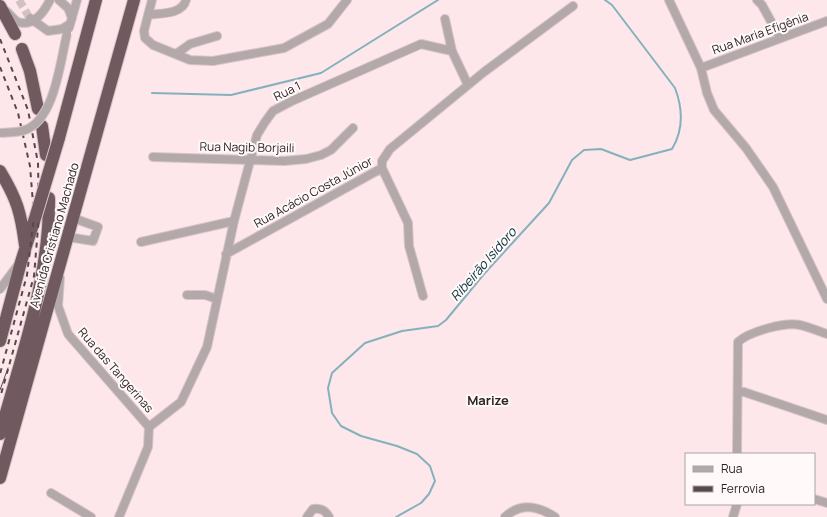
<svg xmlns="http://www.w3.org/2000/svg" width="827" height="517" font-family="Manrope,sans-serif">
	<rect width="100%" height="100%" fill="#fde7eb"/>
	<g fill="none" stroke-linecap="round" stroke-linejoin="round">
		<path stroke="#85b1bc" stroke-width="2" d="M152,93l79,2 90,-22 117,-73
			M396,517l25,-14 8,-9 6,-13 -5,-15 -13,-12 -20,-8 -36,-10 -20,-10 -9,-13 -4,-25 4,-15 33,-30 37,-12 36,-5 8,-6 38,-46 65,-71 23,-43 12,-10 17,-1 29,11 42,-11c12,-20 11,-40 3,-61l-63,-83 -7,-5"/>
		<path stroke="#d3c0c3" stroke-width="8" stroke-dasharray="8 4" stroke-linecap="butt" d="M19,0l10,17"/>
		<g stroke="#d8c4c7" stroke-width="10">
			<path id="minor" d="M59,0l9,8 4,10
				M152,0l-8,31 1,7 8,7 37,15 23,1 71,-13 44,-24 19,-24
				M669,0l32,68 6,25 7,17 32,38 27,39 54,112
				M757,0l5,5 18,33
				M6,11c4,3 8,9 12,11 16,5 26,-10 32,-22
				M148,15c12,-2 34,0 38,-15
				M30,18l18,13 14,-2 8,-5
				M445,19l7,32 16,34
				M69,28l8,-28
				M176,54l14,-10 27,-8
				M701,68l126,-47
				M153,157l131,4 22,-2 15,-4 10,-5 22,-22
				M382,168l26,55 1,23 14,50
				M68,237l25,4 5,-14 -25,-9
				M141,242l93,-21
				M226,254l156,-86v-7l8,-12 94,-77 89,-66
				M60,278l-2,28 10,28 81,93
				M0,289l18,-24
				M187,295h18l12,4
				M738,390l89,30
				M149,427l32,-25 26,-55 27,-126 23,-86 8,-13 8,-11 19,-10 129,-57 31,7
				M737,454l1,-112c12,-11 47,-20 62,-17 9,2 18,6 27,9
				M51,493l40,24
				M814,499l13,4
				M119,517l29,-70 1,-20
				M307,517l6,-8c8,-1 12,1 16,8
				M505,517c16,-15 33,-11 50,0
				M733,517l4,-13"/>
		</g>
		<g stroke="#d8c4c7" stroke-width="14">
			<path id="highway" d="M0,6l15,28
				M22,49l8,22 8,38
				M42,126l4,29
				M59,138l37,-138
				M0,171c17,28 21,42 25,74
				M0,341l21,-79 15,-47
				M0,434c21,-77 50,-156 49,-236
				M0,478l134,-478"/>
		</g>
		<use href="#minor" stroke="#b3a8aa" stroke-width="8"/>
		<use href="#highway" stroke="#705a5f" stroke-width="12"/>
		<path stroke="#56494c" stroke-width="1" d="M0,390l8,-22"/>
		<path stroke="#56494c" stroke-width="2" stroke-dasharray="5 5" stroke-linecap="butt" d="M0,39l28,71 10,53 1,53 -5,60 -34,122
			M0,67l18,46 12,53 4,50 -7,59 -27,99"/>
		<g stroke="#d8c4c7" stroke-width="10" stroke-linecap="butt">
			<path id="minor-bridge" d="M0,133c8,-1 17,0 25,-3 30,-11 35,-68 42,-96"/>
		</g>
		<g stroke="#d8c4c7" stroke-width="14" stroke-linecap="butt">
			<path id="highway-bridge" d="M36,215l23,-77"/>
		</g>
		<use href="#minor-bridge" stroke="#b3a8aa" stroke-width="8"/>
		<use href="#highway-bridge" stroke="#705a5f" stroke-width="12"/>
	</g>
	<g text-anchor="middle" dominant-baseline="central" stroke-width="4" stroke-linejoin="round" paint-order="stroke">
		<g font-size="12" fill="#2d2325" stroke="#fff9fa">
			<text transform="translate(760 33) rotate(-20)">Rua Maria Efigênia</text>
			<text transform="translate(287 91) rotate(-26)">Rua 1</text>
			<text transform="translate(247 147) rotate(1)">Rua Nagib Borjaili</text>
			<text transform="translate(313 192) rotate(-29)">Rua Acácio Costa Júnior</text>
			<text transform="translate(54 235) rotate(-74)">Avenida Cristiano Machado</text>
			<text transform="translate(116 370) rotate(49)">Rua das Tangerinas</text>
		</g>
		<g font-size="13" font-style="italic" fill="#022f37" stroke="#fff9fa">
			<text transform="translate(483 264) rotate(-49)">Ribeirão Isidoro</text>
		</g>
		<g font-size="13" font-weight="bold" fill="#2d2325" stroke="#fff9fa">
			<text x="488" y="400">Marize</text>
		</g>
	</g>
	<rect x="685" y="453" width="130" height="52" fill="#fff9fa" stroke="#aba3a5"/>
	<rect x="693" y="466" width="20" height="6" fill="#b3a8aa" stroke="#aba3a5"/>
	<text x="721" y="473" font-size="12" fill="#2d2325">Rua</text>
	<rect x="693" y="486" width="20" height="6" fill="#56494c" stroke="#aba3a5"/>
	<text x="721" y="493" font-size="12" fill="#2d2325">Ferrovia</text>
</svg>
